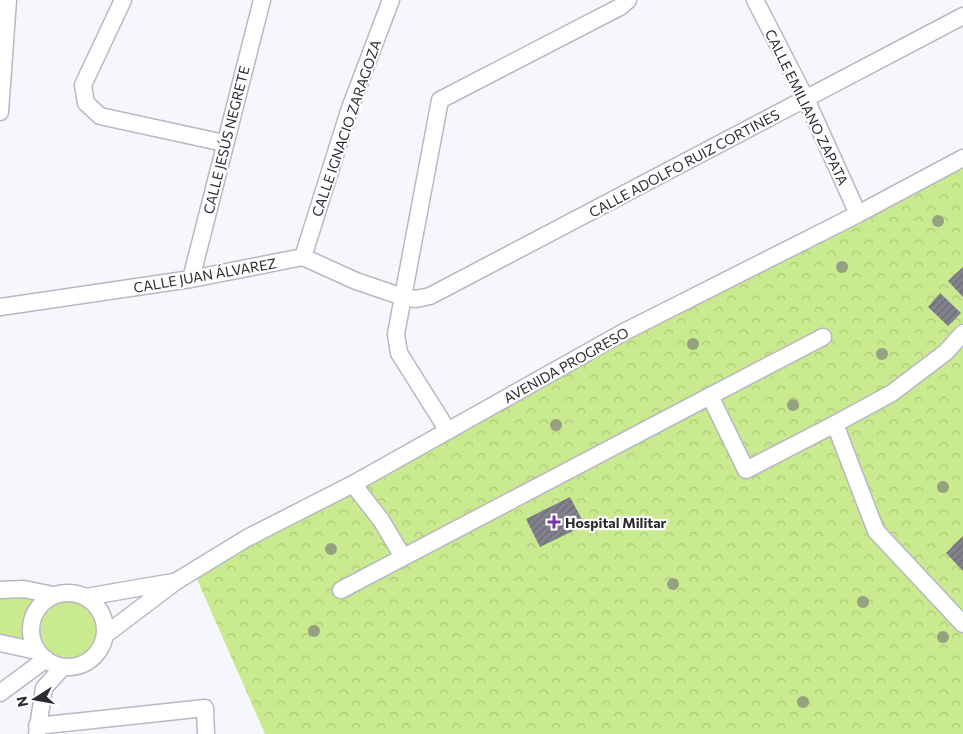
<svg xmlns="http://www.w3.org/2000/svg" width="963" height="734" font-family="Commissioner,sans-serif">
	<defs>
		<pattern id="forest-crowns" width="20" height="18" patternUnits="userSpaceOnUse" patternTransform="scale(1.25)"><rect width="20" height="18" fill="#c9ea8e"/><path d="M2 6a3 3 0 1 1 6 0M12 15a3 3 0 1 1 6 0" fill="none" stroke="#adc97b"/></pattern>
		<pattern id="building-hatch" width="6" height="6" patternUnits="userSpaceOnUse" patternTransform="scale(1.25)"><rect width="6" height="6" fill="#81828d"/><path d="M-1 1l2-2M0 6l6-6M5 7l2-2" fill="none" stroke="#6a6b74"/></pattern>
	</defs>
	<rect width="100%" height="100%" fill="#f6f6fd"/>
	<path fill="url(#forest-crowns)" d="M963,159v575h-698l-72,-164z"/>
	<path fill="#c9ea8e" d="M0,590c16,2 33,5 49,7 5,0 7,-2 11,-3 8,-2 19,-1 26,3 33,18 21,71 -18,70 -8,0 -14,-4 -21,-7 -15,-7 -32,-12 -47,-17z"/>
	<path fill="url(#building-hatch)" d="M963,267v30l-15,-16z
		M940,293l21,20 -13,13 -20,-19z
		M570,497l15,28 -45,22 -14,-28z
		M963,536v35l-17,-18z"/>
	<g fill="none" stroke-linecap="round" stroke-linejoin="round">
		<g stroke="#b8b8c4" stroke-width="19">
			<path id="minor" d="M123,0l-40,85 3,18 14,13 124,27
				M755,0l51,99 52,115
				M0,112l8,-112
				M303,257l47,-149 41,-108
				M191,279l71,-279
				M0,307l191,-28 112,-22 53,24 47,16 13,2 14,-3 533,-280
				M963,333l-17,19 -54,41 -57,31 41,107 87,93
				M710,396l113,-59
				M448,431l-49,-78 -3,-19 44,-234 180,-93 8,-7
				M353,484l28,36 22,37
				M0,590l24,-1 29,6
				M341,590l369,-194 36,74 89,-46
				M31 630a37 37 0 1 1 74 0a37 37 0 1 1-74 0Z
				M86,597l87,-15
				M105,635l70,-53 72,-44 106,-54 269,-151 236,-119 105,-56
				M0,643l37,8
				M0,693l46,-34
				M37,726l168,-18 1,26
				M37,734l7,-46 19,-21"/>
		</g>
		<use href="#minor" stroke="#fff" stroke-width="16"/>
	</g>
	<g fill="#96a17f">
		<circle cx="938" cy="221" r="6"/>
		<circle cx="842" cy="267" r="6"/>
		<circle cx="693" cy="344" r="6"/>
		<circle cx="882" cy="354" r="6"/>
		<circle cx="793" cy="405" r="6"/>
		<circle cx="556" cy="425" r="6"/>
		<circle cx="943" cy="487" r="6"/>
		<circle cx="331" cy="549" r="6"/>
		<circle cx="673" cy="584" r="6"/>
		<circle cx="863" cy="602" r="6"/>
		<circle cx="314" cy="631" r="6"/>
		<circle cx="943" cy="637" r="6"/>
		<circle cx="803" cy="702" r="6"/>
	</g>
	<path fill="#7835a9" stroke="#fff" stroke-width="2" d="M551.5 514.5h5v5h5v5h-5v5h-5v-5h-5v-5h5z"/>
	<g text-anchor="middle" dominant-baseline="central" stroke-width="4.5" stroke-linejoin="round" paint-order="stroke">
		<g font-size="14" fill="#2c2c30" stroke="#fff">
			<text transform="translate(807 107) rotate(64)">CALLE EMILIANO ZAPATA</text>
			<text transform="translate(346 128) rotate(-71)">CALLE IGNACIO ZARAGOZA</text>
			<text transform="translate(226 140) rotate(-76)">CALLE JESÚS NEGRETE</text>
			<text transform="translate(684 163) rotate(-28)">CALLE ADOLFO RUIZ CORTINES</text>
			<text transform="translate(205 275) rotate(-10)">CALLE JUAN ÁLVAREZ</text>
			<text transform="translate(566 365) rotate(-29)">AVENIDA PROGRESO</text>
		</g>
		<g font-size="14" font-weight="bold" fill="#2c2c30" stroke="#fff" text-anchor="start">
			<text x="565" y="522">Hospital Militar</text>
		</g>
	</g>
	<g transform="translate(35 699) rotate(259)" stroke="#ffffff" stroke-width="4" paint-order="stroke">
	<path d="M0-4L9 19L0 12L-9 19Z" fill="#2c2c30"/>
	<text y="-8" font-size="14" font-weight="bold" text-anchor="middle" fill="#2c2c30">N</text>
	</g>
</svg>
